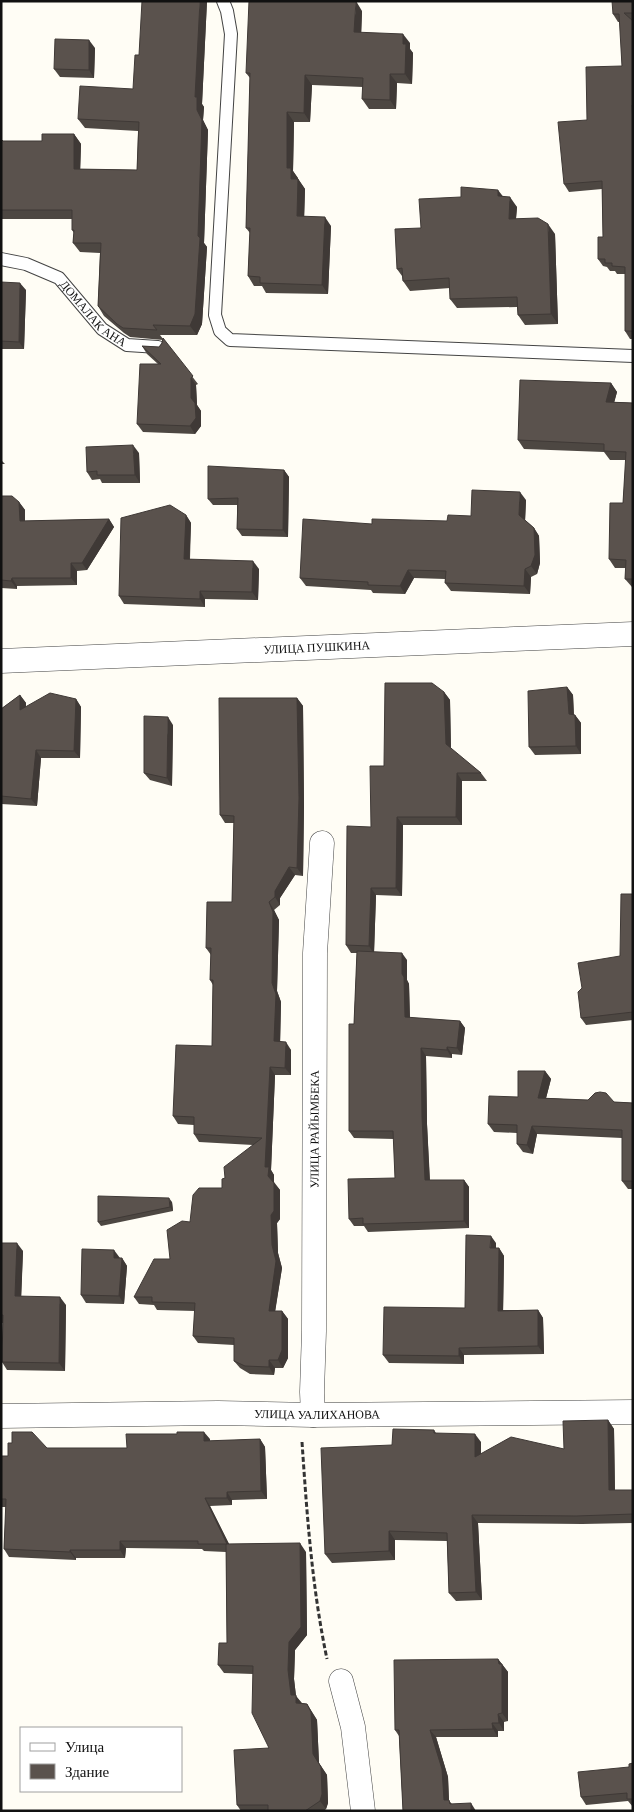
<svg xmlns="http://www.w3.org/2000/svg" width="634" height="1812" font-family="'Crimson Pro',serif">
	<rect width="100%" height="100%" fill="#fffdf5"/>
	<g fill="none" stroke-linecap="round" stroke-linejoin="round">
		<g stroke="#444" stroke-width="14">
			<g id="service">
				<path d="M223,1l4,10 4,23 -16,281 5,16 10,9 403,16"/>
				<path id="s1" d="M1,259l25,5 33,14 43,51 25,16 31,2"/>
			</g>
		</g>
		<g stroke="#444" stroke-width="25">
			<g id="minor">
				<path id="s2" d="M1,661l632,-27"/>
				<path id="s3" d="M313,1415l-1,-23 2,-61 1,-378 7,-110"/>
				<path id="s4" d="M1,1416l217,-3 95,2 320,-3"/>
				<path d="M341,1681l12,46 10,84"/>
			</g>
		</g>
		<path stroke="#333" stroke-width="3" stroke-dasharray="5 2.5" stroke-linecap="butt" d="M302,1442c5,73 10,146 25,217"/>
		<use href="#service" stroke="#fff" stroke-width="12"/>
		<use href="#minor" stroke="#fff" stroke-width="24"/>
	</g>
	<path fill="#4d4742" d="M207,1l-5,103 2,3 -1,13 5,10 -4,113 3,4 -5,77 -5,11h-37l38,49 -2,1 1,20 4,6v15l-6,8 -52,-2 -6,-8 21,-60 -11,-10 -5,-8 17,1 3,-4 1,-3 -33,-3 -6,-4 -20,-17 -6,-10 2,-53 -20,-1 -7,-9 1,-10 -2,-3v-11h-71v-80l2,2h39l32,-7 7,10 -1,25 57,1 1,-39 -53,-3 -7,-9 55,-30z
		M633,1l-1,20 1,318h-3l-5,-8v-57h-8l-2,-3h-5l-3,-4 -4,-1 -5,-7 5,-22 -1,-48 -33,3 -5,-8 23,-64 35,-54 -2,-44h-2l-5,-8z
		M362,11l-1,22 49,10v6l3,4 -1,31 -15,-1 -1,26h-27l-7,-10 1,-12 -51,-2 -2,37h-16l-1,49 12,18 -1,27 27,10 -3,68 -62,-1 -4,-7h-8l-6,-10 2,-43 -4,-5 4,-150 -4,-5z
		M95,48l-1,30 -34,-1 -6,-8z
		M503,196l14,11 -1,12 39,15 3,90 -33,1 -7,-10 -1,-8 -60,1 -7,-9v-11l-40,3 -7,-10 -1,-5 -5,-7 24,-41z
		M1,282l25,8 -2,59h-23z
		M611,383l6,9 -3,10 19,1v184h-1l-7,-8 1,-11h-11l-6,-9 14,-56 3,-43h-16l-6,-8 -80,-3 -6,-9z
		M139,453l1,30h-38l-2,-4 -8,1 -5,-8z
		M1,460l4,4h-4z
		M284,470l5,7 -1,60 -46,-1 -5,-7v-24h-24l-5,-6z
		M1,496l18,6 6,8v11l84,-2 5,8 -27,43 -10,1v14l-60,1v3l-16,-1z
		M526,500l-1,20 9,8 5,8 1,27 -3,11 -6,3 -1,17 -79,-3 -6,-8v-4l-31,-1 -9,16 -32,-1 -2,-3 -65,-4 -6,-8 72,-54 75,-3 24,-5z
		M186,515l5,8 -1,36 69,10 -1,31 -53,-1v8l-81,-3 -5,-8z
		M567,687l6,8 1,20h1l6,8v31l-46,1 -6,-8z
		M444,692l6,8 1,49 30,24 6,8h-25v44h-59l-1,71 -26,-1 -2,57 33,8v20l2,4 1,34 50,3 5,7 -3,27 -10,-1v4l-26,-2 1,68 3,56h34l5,7v41l-101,4 -4,-6h-10l-5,-7 46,-41 -1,-39 -40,-1 -5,-7 5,-107 3,-71h-6l-5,-8 38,-179z
		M20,695l6,8v4l50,-8 5,8 -1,51h-39l-4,48 -36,-2v-95z
		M297,698l6,8 1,100 -1,70 -8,-1 -15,23v7l-6,5 5,10 -2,71 4,11 -1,40 11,8v25h-16l-4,95 3,5v7l6,8v29l-3,4 1,30 4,15 -7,43h7l6,8v39l-5,10h-8l-1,7 -24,-1 -10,-6 -6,-7v-16l-36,-2 -5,-7 2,-25 -38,-1 -3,-5 -15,-1 -5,-7 36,-38 20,-37 32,-34 3,-10 28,-33 -54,-3 -5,-8v-9l-16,-1 -5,-8 39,-70 1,-61 -3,-5 1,-25 -5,-7 26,-46 2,-79h-9l-5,-8z
		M173,725l-1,61 -22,-6 -6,-7z
		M633,894v126l-47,5 -5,-7 39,-62z
		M545,1071l6,8 -5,19 87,5v86h-5l-6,-8v-43l-85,-4 -4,20 -10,-2 -6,-8v-11l-23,-1 -6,-8 30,-27z
		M172,1202l1,9 -72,15 -3,-4z
		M1,1243l22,8 -2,45 45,9 -1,66 -58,-1 -5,-8 1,-39h-2z
		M496,1243v5h3l5,8 -1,54h35l5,8 1,36 -80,1v9l-75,-1 -6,-8 82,-47z
		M122,1258l5,8 -3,38 -38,-1 -5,-8z
		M608,1420l6,9 1,61h18v33l-51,1 -104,-1 4,77 -26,1 -7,-8 -2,-52 -52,-1v20l-63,3 -7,-9 67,-109 42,-15 2,3 45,9v12l83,-5z
		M210,1439v2l50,-2 5,8 2,52 -35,1v5l-22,1 19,38 77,8 1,83 -12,15 -1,29 2,17 6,7 5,1 10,16 2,43 8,12 1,28 -2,6 -2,2h-83l-4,-6 32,-57 -16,-74 -29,-1 -6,-8 9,-22 -1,-91 -22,-1 -2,-2 -76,-1 -1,10h-49v2l-67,-3 -5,-8 2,-42h-5v-51h7l39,-8h80z
		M498,1659l10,13v49l-4,1v9h-6v6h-62l12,40 1,24 3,3 -49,7 -4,-75 -4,-6z
		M633,1763v44l-5,-6 -42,4 -5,-8 48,-30z"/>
	<path fill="#3f3936" d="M200,1h7l-5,103 2,3 -1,13 5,10 -4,113 3,4 -5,77 -5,11 -7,-9 8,-90 -1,-126 -2,-13z
		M356,1l6,10 -1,31 -7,-10z
		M403,34l7,9v6l3,4 -1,31 -7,-10 -2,-30z
		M89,40l6,8 -1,30 -5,-8z
		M390,74l7,9 -1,26 -6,-9z
		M305,75l7,10 -2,37 -6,-9z
		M287,112l7,10 -1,49 5,7v11l-7,-10 -4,-11z
		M74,134l7,10 -1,35 -6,-10z
		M298,179l7,10 -1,36 -7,-9z
		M498,190l7,9 -7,-3z
		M510,197l7,10 -2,22 -6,-10z
		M325,217l6,9 -3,68 -6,-9z
		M548,224l7,10 3,90 -7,-10z
		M20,283l6,7 -2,59 -5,-7z
		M191,378l5,7 1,20 4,6v15l-6,8 -5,-8 1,-28z
		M611,383l6,9 -5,19 -6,-9z
		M133,445l6,8 1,30 -5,-8z
		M284,470l5,7 -1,60 -5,-7z
		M520,492l6,8 -1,23 -6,-8z
		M19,502l6,8v19l-5,-8z
		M186,515l5,8 -2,44 -5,-8z
		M109,519l5,8 -27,43 -5,-7z
		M534,528l5,8 1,27 -3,11 -6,-8z
		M253,561l6,8 -1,31 -6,-8z
		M71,563l6,8v14l-6,-7z
		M525,569l6,8 -1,17 -6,-8z
		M408,570l6,8 -9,16 -5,-8z
		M12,578l5,8v3l-6,-8z
		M200,591l5,8v8l-5,-8z
		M567,687l6,8 1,26 -5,-7z
		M444,692l6,8 1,52 -5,-8z
		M20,695l6,8 -1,15 -5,-8z
		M297,698l6,8 1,100 -1,70 -6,-8z
		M76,699l5,8 -1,51 -6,-7z
		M575,715l6,8v31l-5,-8z
		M168,717l5,8 -1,61 -5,-8z
		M36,750l5,8 -4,48 -6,-7z
		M457,773l5,8v44l-6,-8z
		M397,817l6,8 -1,71 -6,-8z
		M289,867l6,8 -15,23v7l-5,-8v-6z
		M371,888l5,7 -2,59 -5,-8z
		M269,902l5,8 5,10 -2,71 4,11 -1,47 -6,-8z
		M402,953l5,7v20l2,4 1,41 -5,-8 -3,-43z
		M460,1021l5,7 -3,27 -5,-7z
		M286,1042l5,8v25l-6,-7z
		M447,1047l5,7v4l-5,-8z
		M421,1048l5,8 1,68 3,63 -5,-7 -3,-63z
		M270,1067l5,8 -4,95 3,5v9l-6,-8 -3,-9z
		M545,1071l6,8 -7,27 -6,-8z
		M532,1126l5,8 -4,20 -6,-9z
		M464,1180l5,7v41l-5,-7z
		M274,1183l6,7v29l-3,4 1,30 4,15 -8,51 -5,-8 2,-96z
		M169,1198l3,4 1,9 -3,-4z
		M491,1236l5,7v13l-6,-8z
		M17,1243l6,8 -2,53 -6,-8z
		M499,1248l5,8 -1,62 -5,-7z
		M114,1250l6,8h-6z
		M122,1258l5,8 -3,38 -5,-8z
		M60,1297l6,8 -1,66 -6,-8z
		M538,1310l5,8 1,36 -6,-8z
		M282,1311l6,8v39l-5,10 -5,-8z
		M459,1348l5,7v9l-5,-8z
		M269,1360l6,8 -1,7 -5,-8z
		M608,1420l6,9 1,70 -6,-9z
		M204,1432l6,7v10l-6,-8z
		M475,1434l6,8v24l-6,-9z
		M260,1439l5,8 2,52 -6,-8z
		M227,1492l5,8v5l-5,-7z
		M205,1498l5,8 23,46 -6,-7z
		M472,1515l6,8 4,77 -6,-8z
		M389,1531l6,9v20l-6,-9z
		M120,1541l6,7 -1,10 -5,-8z
		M300,1543l6,9 1,83 -12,15 -1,29 2,17 6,8v7l-11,-16 -3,-25 1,-28z
		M70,1550l6,8v2l-6,-8z
		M498,1659l10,13v49l-6,-8z
		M307,1704l10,16 2,43 8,12 1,28 -2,6 -6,-8 -7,-47z
		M498,1714l6,8v9l-5,-8z
		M492,1723l6,8v6l-5,-8z
		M430,1730l6,7 12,40 1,24 5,6 -10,-7z
		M471,1803l5,8h-5z"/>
	<path fill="#5a524d" stroke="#3f3936" d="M142,1h58l-5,96h2v13l5,10 -4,116 2,2 -5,76 -5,12 -37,-1 4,5 -34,-2 -6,-4 -19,-18 3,-63h-28l1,-13h-2v-20h-71v-71l2,2h39v-7h32v35l63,1 2,-48 -61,-3 2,-33 53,3 2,-34h4z
		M249,1h107l-2,31 49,2v10h3l-1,30h-15v26l-28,-1 1,-21 -58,-3 -1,38 -17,-1v56h4v11h7l-1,37 28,1 -3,68 -62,-2v-6l-12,-1 2,-48h-4l4,-155h-4z
		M612,1h21v12h-9l9,8v84h-1l1,19v207h-8v-64l-13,-1v-3h-7v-4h-7v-22h5l-1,-56 -38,3 -6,-62 29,-2 -1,-53 36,-1 -3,-52h-6z
		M55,39l34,1v30l-35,-1z
		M461,187l37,3v6l12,1 -1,22 29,-1 10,6 3,90 -33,1 -1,-18 -67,2 -1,-21 -46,3 -1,-13 -5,1 -2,-40 26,-1 -2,-29 42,-2z
		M1,282l19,1 -1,59 -18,-1z
		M163,338l30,38 -2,2v20l4,5 1,15 -6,8 -53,-2 3,-60h21l-19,-18 17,1 3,-4z
		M520,380l91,3 -5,19 27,1v176h-8l1,-19 -17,-1 1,-56h13l3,-51 -22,-1v-7l-86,-4z
		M133,445l2,30h-38v-4l-10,1 -1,-25z
		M208,466l76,4 -1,60 -46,-1 1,-31 -30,1z
		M472,490l48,2 -1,23 15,13 1,27 -4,11 -6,3 -1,17 -79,-3 1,-12 -38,-1 -8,16 -32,-1v-3l-68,-4 3,-59 69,5v-5l75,2 1,-6 23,1z
		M1,496h11l7,6 1,19 89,-2 -27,44h-11v15h-59l-1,3 -10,-1z
		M170,505l16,10 -2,44 69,2 -1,31 -52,-1v8l-81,-3 2,-78z
		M385,683h47l12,9 2,52 35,29h-24l-1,44h-59l-1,71h-25l-2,58 -23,-1 1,-119 24,1 -1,-61h14z
		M567,687l2,27 6,1 1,31 -47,1 -1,-56z
		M50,693l26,6 -2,52 -38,-1 -5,49 -30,-3v-87l19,-14v15z
		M219,698h78l2,100 -2,70 -8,-1 -14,24v6l-6,5 4,10 -1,71 4,11 -2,47 12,1 -1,26 -15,-1 -5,100h4l-1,9 6,7v28l-3,4 1,30 4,16 -7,50h13v39l-4,10h-9v7l-24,-1 -11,-5v-23l-41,-2 2,-33 -43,-1v-5h-18l20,-38h16l-3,-29 15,-9 8,1 3,-27 6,-7h23v-9l3,-1 -1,-11 38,-29 -68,-4v-17l-21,-1 3,-71 36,1 1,-66h-3l1,-32h-5l1,-46h25l2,-86 -14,-1z
		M144,716l24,1 -1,61 -23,-5z
		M621,894h12v118l-52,6 -3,-26 4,-4 -4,-25 42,-7z
		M357,951l45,2v21l2,3 1,40 55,4 -3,27 -10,-1v3l-26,-2 1,69 3,63h39v41l-101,3v-6l-14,1 -1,-40 47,-1 -2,-47h-44v-107h5z
		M518,1071h27l-7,27 50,2 7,-7 5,-1 6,1 8,9 19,1v78h-11v-51l-90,-4 -5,19 -10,-1v-19l-29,-1 1,-28 29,1z
		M98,1196l71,2 1,9 -72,15z
		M466,1235l25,1 -1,12h9l-1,63 40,-1v36l-79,2v8l-76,-1 1,-48 81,1z
		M1,1243h16l-2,53 45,1 -1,66 -57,-1 1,-47h-2z
		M82,1249l32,1v8h8l-3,38 -38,-1z
		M608,1420l1,70h24v24l-57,2 -104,-1 4,77 -27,1 -2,-60 -58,-2v20l-64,3 -4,-106 71,-3 1,-16 41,1v3l41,1v23l36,-20 53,12 -1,-28z
		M12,1432h20l15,16h80l-1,-14h51v-2h27v9l56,-2 1,52 -34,1v6h-22l22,46h-29v-3h-78v9h-50v2l-66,-3 2,-50h-5v-43h7v-13h4z
		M300,1543l1,84 -12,15 -1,28 3,25h5v8l11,1 4,8 2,42 8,13 1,27 -2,7 -15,10h-37v-6h-31l-3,-55 35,-2 -17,-35 1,-47 -35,-1 1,-22h8l-1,-99z
		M498,1659l1,5h3v49l-4,1 1,9h-7l1,6 -63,1 12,39 2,31h5l1,4 21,-1v8h-68l-4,-81h-4l-1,-70z
		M633,1763v36h-6v-6l-46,4 -3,-25 51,-5v-3z"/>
	<g text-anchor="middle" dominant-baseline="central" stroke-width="5" stroke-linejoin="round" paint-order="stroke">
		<g font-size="12" fill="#111" stroke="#fff">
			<text stroke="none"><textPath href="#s1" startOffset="111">ДОМАЛАК АНА</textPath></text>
			<text stroke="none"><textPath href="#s2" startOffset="316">УЛИЦА ПУШКИНА</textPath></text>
			<text stroke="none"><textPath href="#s3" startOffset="286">УЛИЦА РАЙЫМБЕКА</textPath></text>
			<text stroke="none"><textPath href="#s4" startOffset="316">УЛИЦА УАЛИХАНОВА</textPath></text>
		</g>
	</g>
	<rect width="634" height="1812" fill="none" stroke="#111111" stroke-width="5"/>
	<rect x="20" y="1727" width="162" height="65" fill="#ffffff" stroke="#a0a0a0"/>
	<rect x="30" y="1743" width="25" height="8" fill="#ffffff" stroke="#a0a0a0"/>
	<text x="65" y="1752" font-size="15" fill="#111111">Улица</text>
	<rect x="30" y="1764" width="25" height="15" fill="#5a524d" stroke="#a0a0a0"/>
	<text x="65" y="1777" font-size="15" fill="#111111">Здание</text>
</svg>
